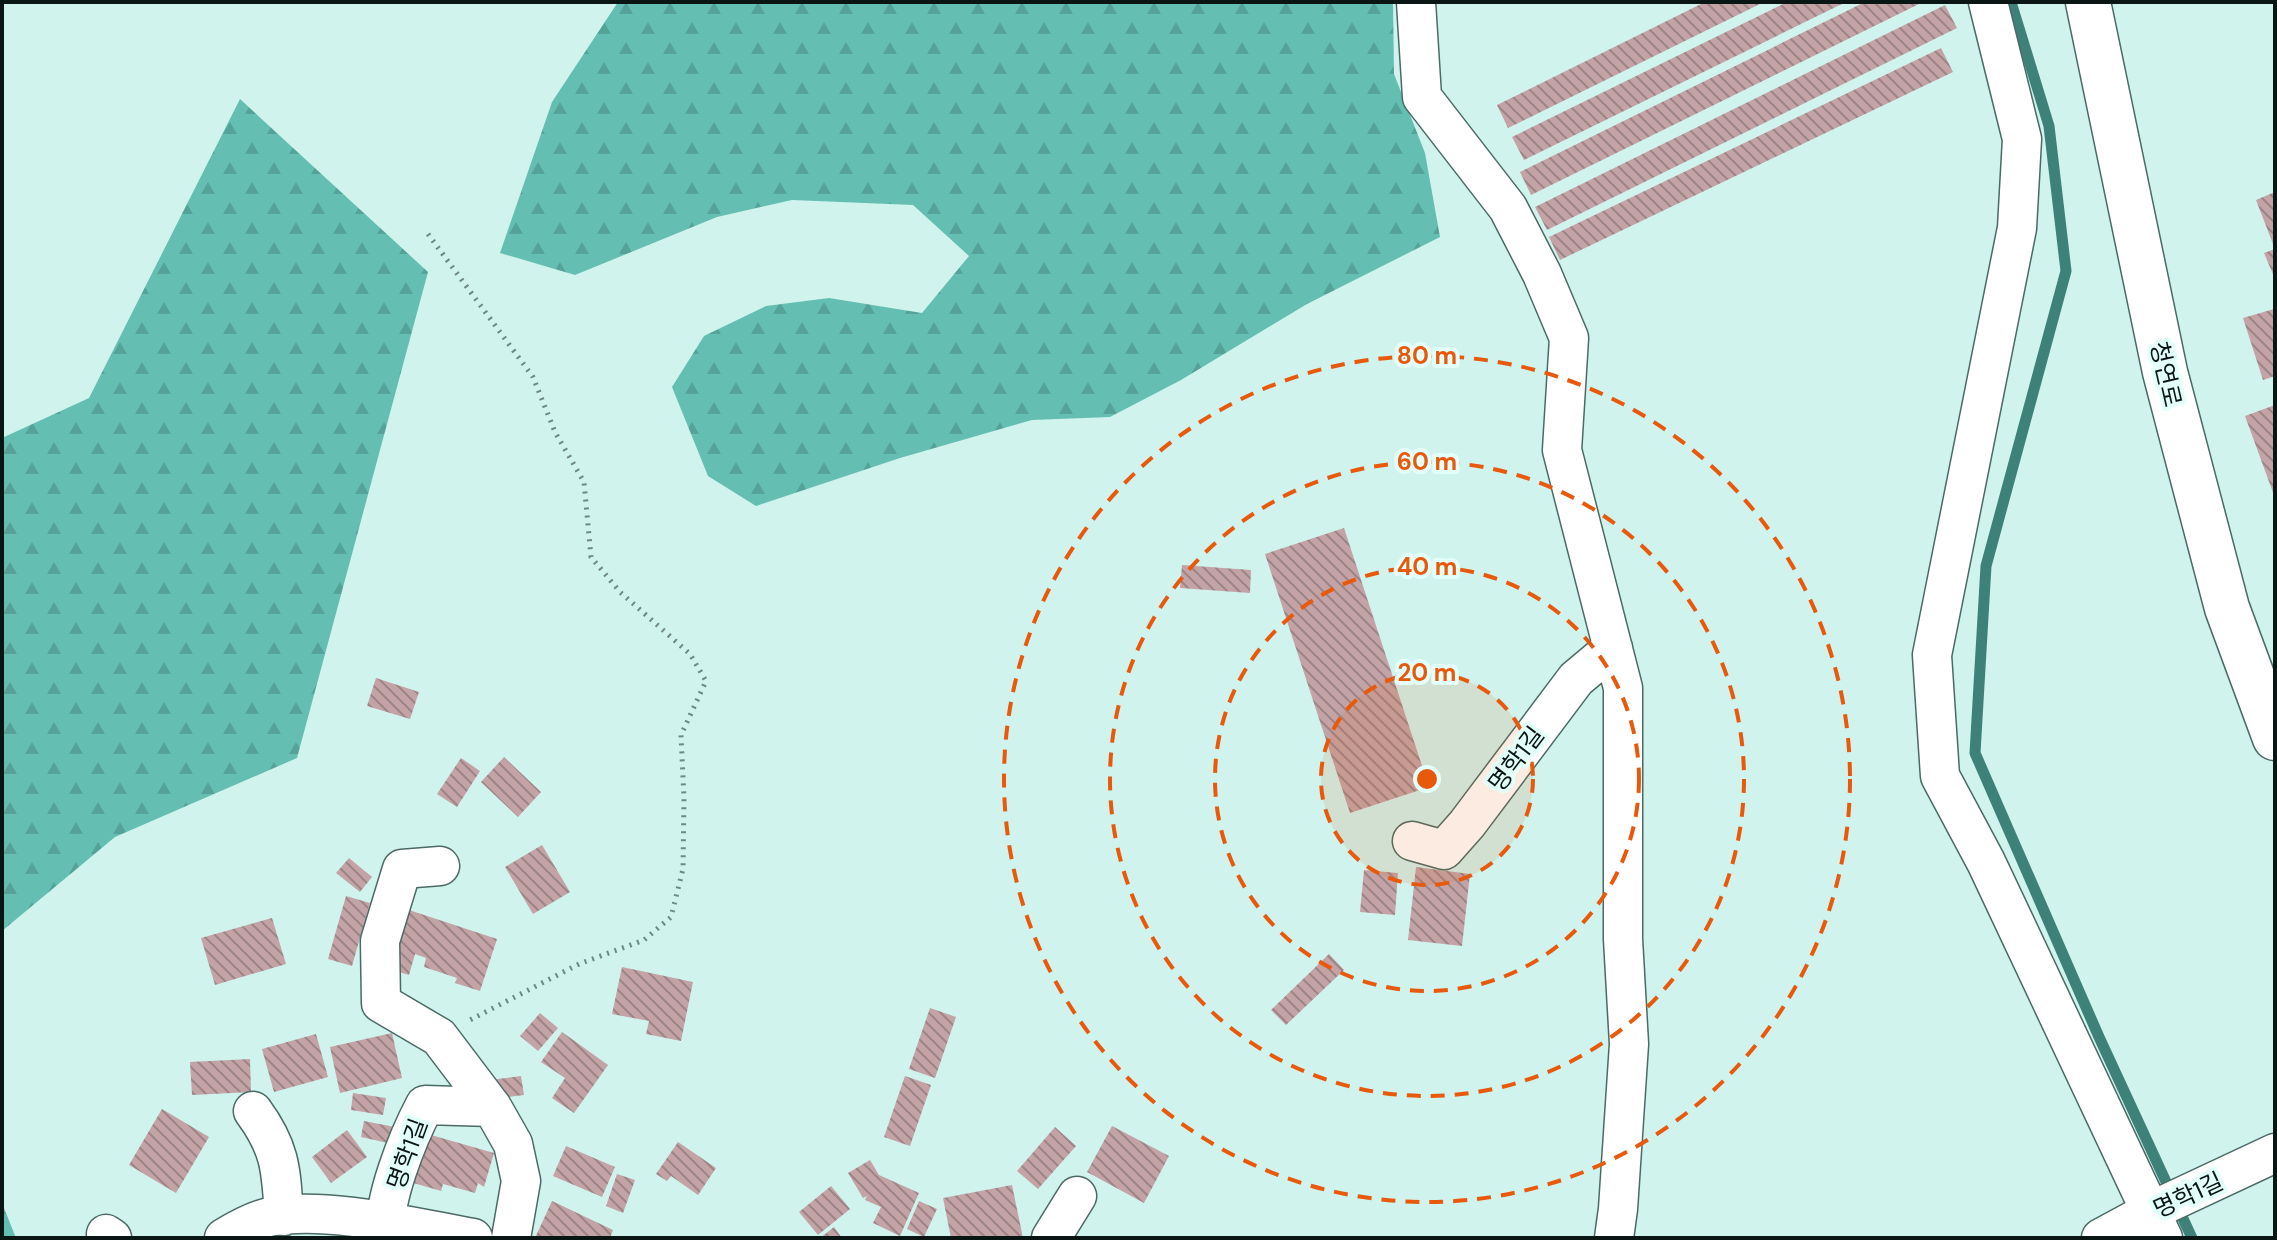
<svg xmlns="http://www.w3.org/2000/svg" width="2277" height="1240" font-family="'DM Sans','Noto Sans KR',sans-serif">
	<defs>
		<pattern id="forest-firs" width="22" height="20" patternUnits="userSpaceOnUse" patternTransform="scale(2)"><rect width="22" height="20" fill="#64bfb2"/><path d="M5 1l3.5 6h-7zM16 11l3.5 6h-7z" fill="#55a398"/></pattern>
		<pattern id="building-back-hatch" width="6" height="6" patternUnits="userSpaceOnUse" patternTransform="scale(2)"><rect width="6" height="6" fill="#c3a3a6"/><path d="M-1 5l2 2M0 0l6 6M5-1l2 2" fill="none" stroke="#9d8486"/></pattern>
	</defs>
	<rect width="100%" height="100%" fill="#d0f3ed"/>
	<path fill="url(#forest-firs)" d="M618,2h775l1,72 31,79 15,84 -133,67 -126,76 -71,37 -78,3 -132,38 -144,48 -48,-30 -36,-89 32,-51 62,-30 63,-8 93,15 47,-57 -56,-51 -121,-5 -75,17 -142,58 -75,-22 52,-151z
		M240,99l188,173 -131,486 -182,79 -113,94v-493l87,-40z
		M2,1203l14,35h-14z"/>
	<g fill="none" stroke-linecap="round" stroke-linejoin="round">
		<path stroke="#3d8178" stroke-width="11" d="M2011,2l38,124 17,145 -80,295 -11,187 124,284 93,201"/>
	</g>
	<path fill="url(#building-back-hatch)" d="M1705,2h59l-256,126 -11,-23z
		M1787,2h59l-322,158 -12,-23z
		M1865,2h58l-392,193 -11,-23z
		M1945,5l12,23 -410,202 -12,-23z
		M1941,48l12,24 -393,188 -11,-23z
		M2275,192v51l-2,1 -17,-44z
		M2275,249v30l-11,-26z
		M2274,309l1,67 -12,4 -20,-62z
		M2275,405v93l-30,-82z
		M1344,528l85,259 -79,26 -85,-259z
		M1182,565l69,5 -1,23 -70,-5z
		M376,678l43,14 -9,27 -43,-13z
		M504,757l37,35 -23,25 -37,-35z
		M461,758l19,13 -23,36 -20,-13z
		M542,845l28,47 -37,22 -28,-47z
		M349,858l23,19 -12,15 -24,-19z
		M1416,867l54,7 -8,72 -54,-6z
		M1364,870l34,3 -3,42 -35,-3z
		M346,896l24,7 -18,63 -24,-7z
		M409,910l88,29 -17,52 -25,-8 2,-5 -33,-11 2,-9 -11,-4 -6,21 -20,-6z
		M272,918l14,46 -71,21 -14,-47z
		M1329,954l15,16 -58,55 -15,-15z
		M622,967l71,15 -12,59 -35,-7 3,-13 -37,-7z
		M930,1008l26,9 -21,61 -26,-9z
		M540,1013l18,15 -20,23 -18,-15z
		M562,1032l46,33 -34,48 -22,-15 13,-20 -24,-16z
		M392,1033l10,45 -62,15 -10,-46z
		M316,1034l12,43 -54,15 -12,-43z
		M250,1059l1,33 -59,3 -2,-33z
		M521,1076l3,19 -32,4 -2,-19z
		M905,1076l26,9 -21,61 -26,-9z
		M353,1093l33,5 -3,17 -32,-5z
		M162,1109l47,28 -33,56 -47,-28z
		M364,1121l36,7 -3,17 -36,-8z
		M1112,1126l57,30 -25,47 -57,-31z
		M1055,1127l21,19 -38,43 -21,-18z
		M347,1130l20,27 -36,26 -19,-26z
		M424,1133l70,20 -10,34 -6,-4 -3,10 -32,-9 -2,7 -31,-9z
		M678,1142l38,26 -18,27 -27,-19 -4,5 -11,-7z
		M566,1146l49,21 -13,30 -49,-21z
		M870,1160l9,15 40,18 -19,43 -27,-13 8,-16 -16,-7 2,-4 -4,2 -15,-25z
		M617,1174l18,6 -12,33 -17,-7z
		M1012,1185l11,53h-72l-8,-40z
		M831,1186l19,23 -32,26 -19,-23z
		M552,1201l61,29 -3,8h-75z
		M919,1201l18,8 -13,28 -17,-8z
		M834,1227l8,11h-22z"/>
	<g fill="none" stroke-linecap="round" stroke-linejoin="round">
		<g stroke="#4b6a65" stroke-width="41">
			<path id="street" d="M1416,2l6,95 86,111 34,66 27,64 -7,112 61,238v251l6,105 -11,165 -4,29
				M1988,2l34,137 -5,89 -85,427 8,121 46,86 177,376
				M1412,841l32,9 23,-26 109,-145 37,-31
				M440,866l-38,3 -22,72 1,62 58,34 53,70 21,37 8,37 -10,57
				M253,1111c28,38 28,59 31,105
				M106,1234l6,4
				M224,1238c13,-8 30,-17 45,-21 56,-12 147,11 204,21
				M386,1238c-5,-35 22,-101 39,-133l67,2
				M1051,1238l26,-42
				M2101,1238l50,-27 124,-58"/>
		</g>
		<g stroke="#4b6a65" stroke-width="47">
			<path id="secondary" d="M2088,2l77,370 62,236 48,130"/>
		</g>
		<path stroke="#6f8883" stroke-width="5" stroke-dasharray="2 6" stroke-linecap="butt" d="M428,234l105,143 22,55 29,50 7,75 29,35 70,62 16,27 -25,54 3,63 -1,71 -12,48 -27,23 -65,24 -111,57"/>
		<use href="#street" stroke="#fff" stroke-width="38"/>
		<use href="#secondary" stroke="#fff" stroke-width="44"/>
	</g>
	<circle cx="1427" cy="779" r="106" fill="#e8590c" fill-opacity=".12"/>
	<g fill="none" stroke="#e8590c" stroke-width="4" stroke-dasharray="14 10">
		<circle cx="1427" cy="779" r="106"/>
		<circle cx="1427" cy="779" r="212"/>
		<circle cx="1427" cy="779" r="317"/>
		<circle cx="1427" cy="779" r="423"/>
	</g>
	<g text-anchor="middle" dominant-baseline="central" stroke-width="8" stroke-linejoin="round" paint-order="stroke">
		<g font-size="24" fill="#091614" stroke="#e3fffa">
			<text transform="translate(2166 374) rotate(77)">청연로</text>
			<text transform="translate(1516 759) rotate(-53)">명학1길</text>
			<text transform="translate(407 1154) rotate(-70)">명학1길</text>
			<text transform="translate(2188 1195) rotate(-25)">명학1길</text>
		</g>
	</g>
	<circle cx="1427" cy="779" r="12" fill="#e8590c" stroke="#e3fffa" stroke-width="4"/>
	<g font-size="24" text-anchor="middle" font-weight="bold" fill="#e8590c" stroke="#e3fffa" stroke-width="8" stroke-linejoin="round" paint-order="stroke">
		<text x="1427" y="364">80 m</text>
		<text x="1427" y="470">60 m</text>
		<text x="1427" y="575">40 m</text>
		<text x="1427" y="681">20 m</text>
	</g>
	<rect width="2277" height="1240" fill="none" stroke="#091614" stroke-width="8"/>
</svg>
